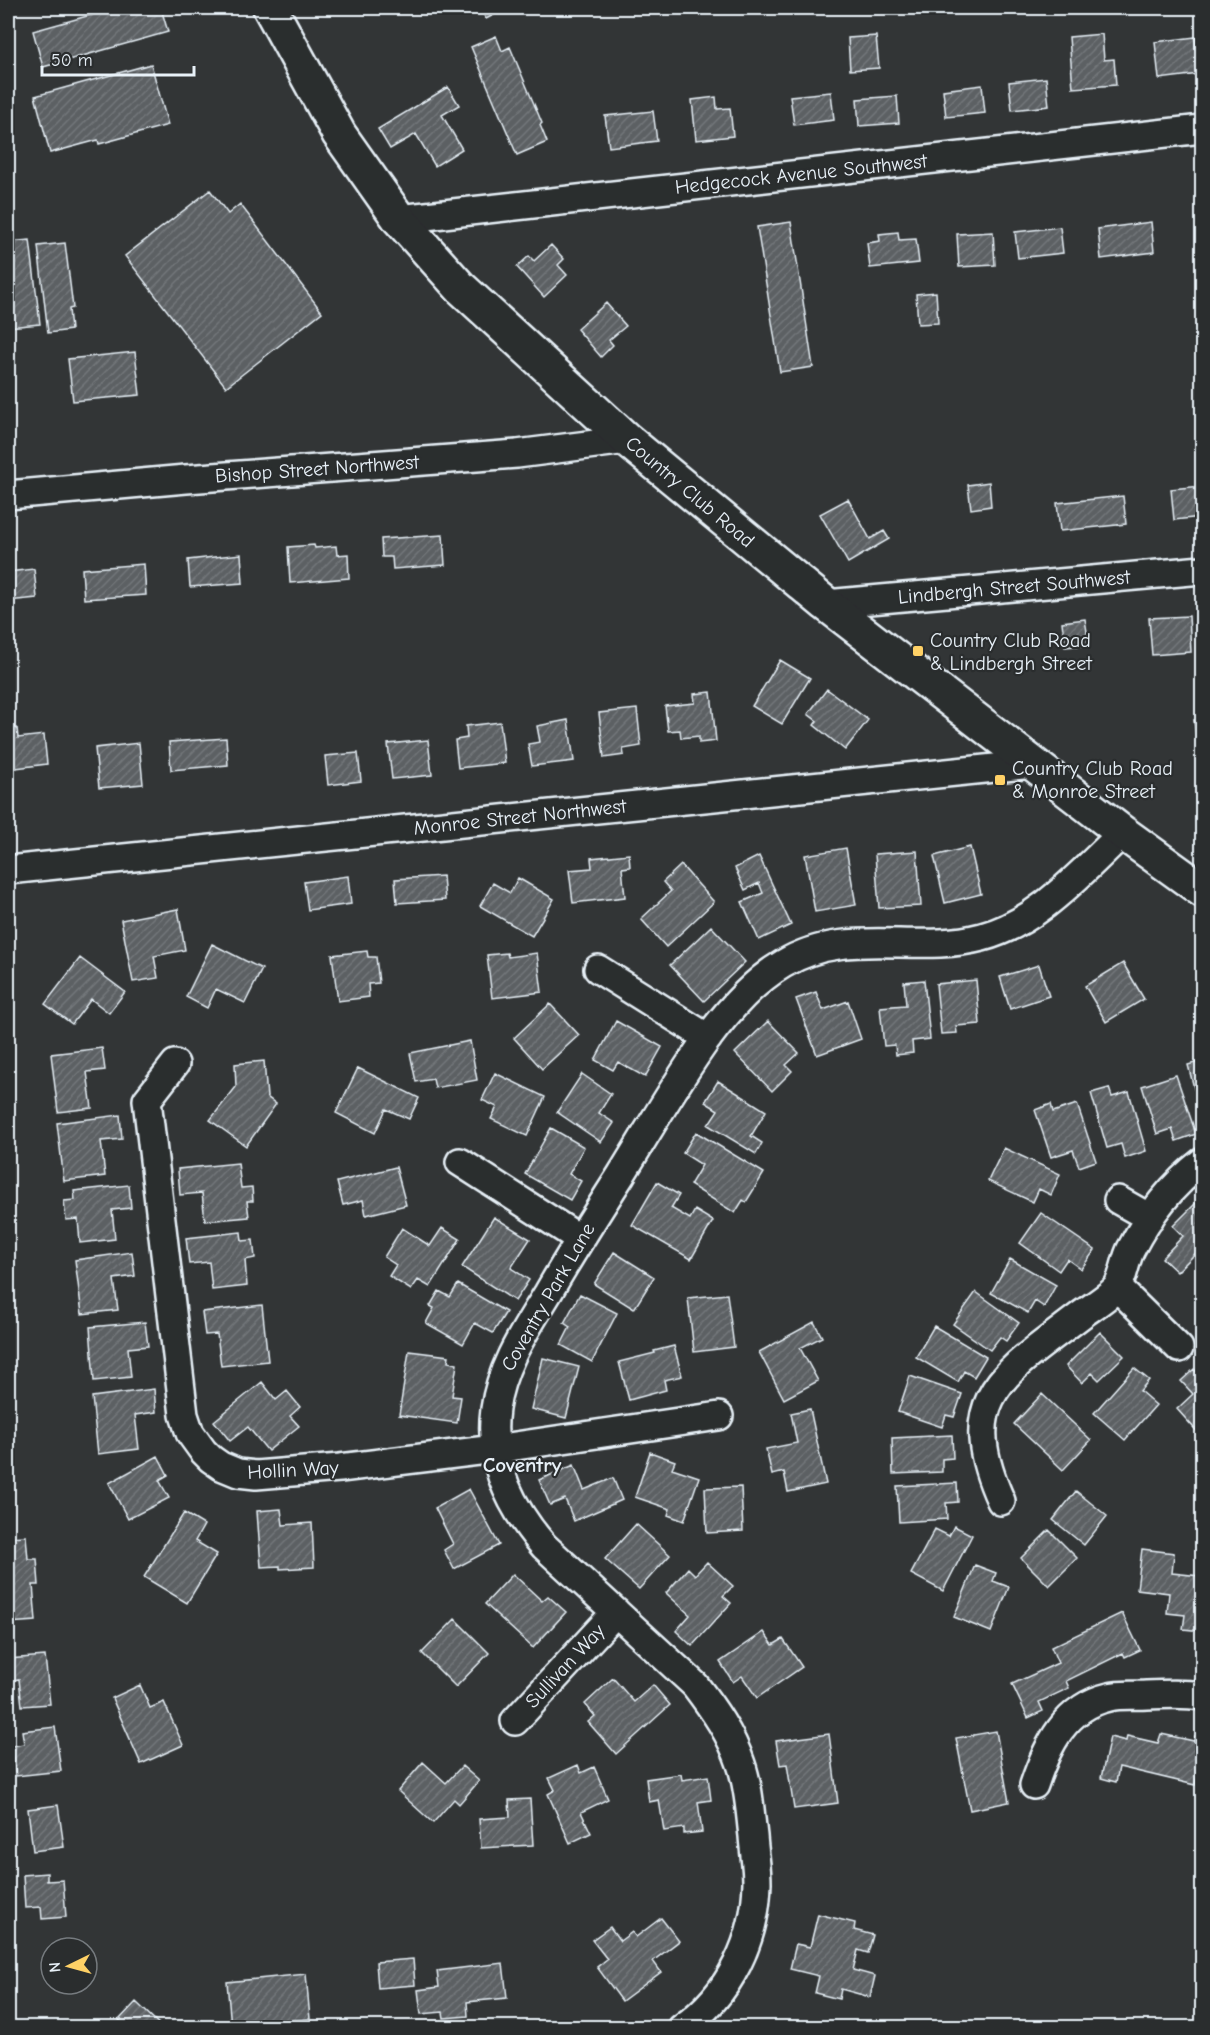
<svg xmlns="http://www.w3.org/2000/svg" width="1210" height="2035" font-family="'Comic Neue',sans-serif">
	<defs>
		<pattern id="building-hatch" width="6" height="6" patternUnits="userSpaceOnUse" patternTransform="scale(1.5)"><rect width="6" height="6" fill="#5c6063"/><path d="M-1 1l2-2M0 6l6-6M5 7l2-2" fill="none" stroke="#73777a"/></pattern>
	</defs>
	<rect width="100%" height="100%" fill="#323536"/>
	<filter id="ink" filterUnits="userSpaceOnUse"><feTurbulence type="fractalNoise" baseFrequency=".0167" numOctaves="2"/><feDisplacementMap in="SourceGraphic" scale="12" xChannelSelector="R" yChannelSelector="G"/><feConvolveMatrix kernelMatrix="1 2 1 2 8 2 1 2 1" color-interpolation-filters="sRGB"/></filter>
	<g filter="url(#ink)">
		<path fill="url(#building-hatch)" stroke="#e8f1f8" stroke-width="1.5" d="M116,8h45l7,24 -125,35 -10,-36z
			M480,8h27l-21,11z
			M1102,34l2,26 10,-1 2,26 -43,3 -4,-51z
			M496,36l6,15 8,-4 32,76 -2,2 7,17 -30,13 -46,-108z
			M876,36l3,32 -29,2 -2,-32z
			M1195,37l4,37 -40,5 -4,-37z
			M151,64l17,61 -69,19 -1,-4 -48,13 -15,-57z
			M1046,78l3,28 -37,4 -3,-28z
			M982,85l3,28 -39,4 -3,-27z
			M448,87l11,18 -17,10 20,34 -27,17 -19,-32 -26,15 -12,-20z
			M831,92l3,28 -40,5 -4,-29z
			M897,96l2,27 -40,3 -2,-27z
			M716,97l1,12 13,-1 3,28 -37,4 -4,-40z
			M653,111l4,30 -48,6 -4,-31z
			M210,190l18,24 12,-10 82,108 -96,75 -101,-131z
			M791,222l22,145 -33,5 -23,-145z
			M1151,222l3,30 -53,7 -3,-30z
			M1060,227l3,26 -45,5 -3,-26z
			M898,232l1,8 17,-1 3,24 -49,5 -3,-25 13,-2 -1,-7z
			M993,232l2,33 -36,2 -2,-33z
			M30,240l10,84 -32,3v-85z
			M65,243l8,65 -4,1 2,21 -23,3 -10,-87z
			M551,245l13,14 -6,6 9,10 -23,22 -27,-30 12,-11 5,5z
			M936,292l2,31 -20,1 -2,-30z
			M606,303l20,23 -17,14 4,5 -12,12 -24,-28z
			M135,352l5,43 -67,6 -5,-42z
			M989,482l2,24 -20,3 -3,-24z
			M1202,486v31l-28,3 -3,-31z
			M1123,496l3,28 -66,7 -3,-28z
			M848,499l22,40 14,-8 5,8 -41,24 -28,-49z
			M443,535l2,30 -52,4 -1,-12h-10l-1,-18z
			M314,545l1,3 21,-2 1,9 11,-1 1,24 -59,5 -2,-36z
			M241,554l2,29 -53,4 -2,-27z
			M144,564l2,31 -62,4 -2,-30z
			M34,569l3,29 -29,3v-29z
			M1189,616l2,36 -39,3 -3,-37z
			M1085,619l4,26 -24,2 -3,-25z
			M780,660l30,18 -28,46 -30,-18z
			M827,689l41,31 -23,30 -31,-25 3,-4 -9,-7z
			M711,692l5,49 -17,2v-7l-18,2 -1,-8 -12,1 -3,-25 30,-3 -1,-9z
			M637,709l4,37 -18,3 1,6 -20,3 -5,-45z
			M568,720l6,41 -42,5 -4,-22 12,-2 -3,-16z
			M1194,720h8v16h-6z
			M500,722l5,41 -47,5 -3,-28 12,-2 -1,-12z
			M17,728l1,10 26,-3 3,29 -39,5v-40z
			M226,738l2,27 -57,5 -2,-28z
			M428,740l4,35 -40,4 -4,-35z
			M139,743l4,41 -44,4 -4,-40z
			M358,753l3,28 -33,4 -3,-29z
			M970,847l11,47 -36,9 -11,-47z
			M846,848l10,57 -41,7 -10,-57z
			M917,851l4,55 -42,2 -4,-54z
			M629,854l1,13 -8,1 3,29 -52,6 -4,-33 23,-2 -1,-10z
			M759,856l32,69 -32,15 -17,-38 21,-9 -4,-10 -14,7 -10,-22z
			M681,865l33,37 -48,45 -25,-28 30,-28 -8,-9z
			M348,876l3,28 -43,6 -4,-28z
			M443,876l2,24 -48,3 -2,-24z
			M518,878l36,21 -22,37 -52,-30 13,-23 17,10z
			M178,909l7,41 -31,6 4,22 -25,4 -12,-62z
			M711,926l34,36 -41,39 -34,-36z
			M212,944l50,25 -17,34 -29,-14 -9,19 -21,-11z
			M367,951l1,6h8l3,26 -11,1 1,13 -31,4 -6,-46z
			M507,953l1,4 29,-4 5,39 -50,6 -5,-43z
			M80,958l45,34 -16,21 -18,-14 -19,25 -27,-20z
			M1123,963l21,36 -38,23 -21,-36z
			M1039,965l10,31 -39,13 -10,-32z
			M924,980l6,59 -18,2 1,12 -17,2 -1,-10 -11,1 -4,-39 26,-2 -2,-23z
			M976,980l4,44 -24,2 1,7 -16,1 -5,-50z
			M816,992l7,18 25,-9 13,38 -44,16 -21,-56z
			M550,1004l29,31 -37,34 -28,-31z
			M616,1021l46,26 -17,30 -27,-15 -5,8 -18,-10z
			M768,1021l31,32 -13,12 6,6 -20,20 -37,-38z
			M470,1041l7,39 -42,8 -2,-9 -17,3 -6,-29z
			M102,1048l3,22 -18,2 5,36 -34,4 -7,-58z
			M264,1061l3,36 9,7 -30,42 -36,-26 26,-33 -1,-23z
			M1202,1061v45l-3,1 -11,-42z
			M358,1068l61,30 -10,21 -23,-10 -11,24 -39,-20z
			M495,1073l50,24 -18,39 -36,-17 6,-12 -15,-7z
			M582,1074l29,20 -12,19 15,10 -13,19 -44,-30z
			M1176,1075l20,59 -20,7 -4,-12 -15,5 -15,-48z
			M718,1081l48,30 -15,25 11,7 -6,11 -48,-29 10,-15 -13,-8z
			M1109,1088l3,9 17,-5 17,59 -21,7 -4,-14 -14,4 -16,-55z
			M1051,1104l2,8 24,-8 19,57 -17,6 -6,-17 -22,7 -16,-47z
			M120,1115l2,24 -21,2 4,35 -41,5 -7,-58z
			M551,1128l33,19 -15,27 12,7 -11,19 -45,-26z
			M696,1132l68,41 -18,29 -3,-2 -8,13 -45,-28 12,-20 -19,-12z
			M1004,1148l56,26 -9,21 -12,-6 -6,13 -45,-21z
			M238,1163l3,25 11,-1 1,14h-6l2,16 -44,4 -3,-28 -22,2 -2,-26z
			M396,1167l10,38 -40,10 -3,-15 -20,5 -6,-23z
			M657,1182l22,13 -8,13 19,11 5,-9 18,11 -22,38 -59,-34z
			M129,1185l2,23 -19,2 3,29 -35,4 -2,-24 -12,1 -2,-19 11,-1 -1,-9z
			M1201,1198l1,51 -1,-1 -24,24 -15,-14 21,-22 -10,-10z
			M1041,1213l54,37 -14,19 -14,-10 -8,12 -39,-28z
			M494,1217l36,22 -19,29 18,12 -14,21 -53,-34z
			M402,1228l28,18 12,-18 18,11 -30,48 -12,-7 -7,10 -22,-14 7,-11 -12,-8z
			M241,1232l1,9 11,-1 2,18 -10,2 2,26 -35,4 -3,-28 -20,2 -3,-26z
			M132,1252l3,24 -21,3 4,31 -36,4 -7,-54z
			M614,1252l40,25 -20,32 -40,-25z
			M1010,1259l46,26 -12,22 -9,-6 -7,12 -37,-20z
			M458,1284l48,28 -13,21 -18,-10 -12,21 -37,-21 8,-15 -4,-2 9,-15 11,6z
			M976,1292l43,31 -13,18 -6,-4 -10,13 -37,-26z
			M580,1294l37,19 -25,49 -31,-17 9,-18 -6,-4z
			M727,1294l7,53 -40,5 -6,-54z
			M262,1305l6,56 -47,5 -4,-32 -12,1 -3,-23z
			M145,1322l3,24 -20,2 3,29 -37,4 -4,-54z
			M814,1322l8,15 -22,11 18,33 -34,18 -25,-47z
			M934,1326l52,31 -12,20 -10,-6 -6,11 -42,-25z
			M1100,1332l24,24 -25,24 -7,-7 -10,10 -16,-17z
			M674,1346l8,30 -18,4 2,10 -37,10 -10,-38 36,-9 -1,-2z
			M409,1351l40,5 -1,6 9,2 -5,32 9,1 -4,26 -58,-8z
			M543,1358l36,9 -13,51 -35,-9z
			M1134,1368l15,12 -9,11 16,14 -31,35 -31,-27z
			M1194,1369l8,10v58l-25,-28 16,-15 -12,-13z
			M910,1376l52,18 -8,23 -8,-2 -4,12 -44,-15z
			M262,1382l14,18 11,-9 13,16 -10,9 9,10 -31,25 -20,-24 -18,14 -16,-20z
			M154,1389l2,23 -21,3 4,34 -41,5 -6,-57z
			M1042,1394l49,46 -28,30 -49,-46z
			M810,1409l16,75 -38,8 -4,-20 -12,3 -6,-26 31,-6 -6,-30z
			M8,1424l4,39h-4z
			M952,1435l1,23 -11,1v13l-49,2 -1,-36z
			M650,1452l25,9 -3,7 27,9 -15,44 -16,-6 2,-6 -35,-12z
			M158,1456l10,19 -9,5 10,18 -41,21 -19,-36z
			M574,1465l10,25 29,-12 9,22 -48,21 -9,-22 -15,6 -11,-25z
			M957,1483l1,19 -12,1 1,16 -48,3 -2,-36z
			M741,1487l2,44 -36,2 -2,-45z
			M469,1489l30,56 -45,24 -10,-19 9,-6 -18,-36z
			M1076,1491l31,25 -23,29 -31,-25z
			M281,1509l2,16 29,-2 2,44 -34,2v-3l-19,1 -4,-56z
			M184,1513l20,12 -9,16 22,13 -30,49 -43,-26z
			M636,1524l34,31 -31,34 -34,-30z
			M954,1526l18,9 -29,56 -32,-17 24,-45 14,7z
			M1049,1530l28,28 -28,28 -28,-28z
			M26,1536l2,23h9l2,26h-6l3,36 -28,2v-86z
			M1142,1549l32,4 -2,20 28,3 -1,12h3v43l-19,-2 2,-14 -18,-2 2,-20 -32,-4z
			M707,1562l26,24 -10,10 8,7 -39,43 -16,-15 14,-16 -24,-22 22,-25 7,7z
			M975,1565l21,8 -3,8 16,6 -18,45 -37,-15z
			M513,1574l29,27 6,-5 18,16 -33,36 -48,-44z
			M1122,1613l18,37 -15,7 -2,-4 -57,28 3,7 -30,14 4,9 -15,7 -16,-34 46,-21 -7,-16z
			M455,1619l34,34 -33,34 -34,-34z
			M764,1632l9,13 10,-6 19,28 -45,31 -15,-22 -9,6 -13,-20z
			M45,1656l5,48 -28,2 -3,-27 -11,2v-22z
			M613,1678l21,24 19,-17 17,20 -54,49 -28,-32 7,-6 -10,-12z
			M140,1685l10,23 14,-6 19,43 -42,19 -29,-66z
			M55,1727l6,44 -45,5 -4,-30 12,-2 -2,-13z
			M996,1731l13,71 -39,8 -14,-72z
			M829,1734l9,69 -44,6 -7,-45 -7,1 -4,-24z
			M1161,1734l33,7 1,-5 7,2v16l-7,31 -76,-18 -3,15 -15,-4 9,-41 16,4 1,-5 31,7z
			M423,1762l23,21 16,-17 17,15 -20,23 -5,-5 -21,24 -35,-32z
			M578,1765l3,8 13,-6 14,32 -27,13 10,21 -21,10 -22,-49 7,-4 -6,-12z
			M681,1774l1,6 26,-4 3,24 -13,2 4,30 -18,2v-6l-20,3 -5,-31 -10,2 -3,-23z
			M530,1799l3,46 -52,3 -2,-29 31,-2 -1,-17z
			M58,1805l6,42 -31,4 -5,-42z
			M47,1873v8l16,-1 3,37 -24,2 -1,-12 -16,1 -2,-33z
			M818,1914l37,9 -1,7 19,5 -5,18 -10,-3 -5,20 22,6 -5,21 -29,-8 -2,10 -24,-6 4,-17 -29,-7 6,-25 14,3z
			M661,1918l18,23 -26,20 8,11 -39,29 -25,-34 10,-8 -15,-19 18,-13 10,14 12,-9 4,5z
			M413,1959l2,26 -37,3 -2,-26z
			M503,1963l4,35 -40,4 1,14 -24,2 -1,-6 -22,2 -3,-24 21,-3 -2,-16z
			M306,1974l4,45 -79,7 -4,-44z
			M136,2002l27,26h-38l1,-2 -7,-6z"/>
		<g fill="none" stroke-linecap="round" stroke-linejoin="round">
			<g stroke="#e8f1f8" stroke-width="32">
				<path id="minor" d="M399,219l803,-90
					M8,495l178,-16 331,-25 110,-14
					M826,604l376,-34
					M8,870l1025,-106
					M598,969l110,69
					M175,1064l-28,36 37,315 6,18 13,18 8,8 10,7 17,7 18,2 84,-7 155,-19 224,-33
					M460,1162l120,77
					M1118,1200l32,18
					M1117,1287l62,61
					M1001,1501c-47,-104 3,-127 80,-186 9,-7 29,-19 36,-28 7,-10 8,-27 14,-38 17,-33 42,-65 71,-87
					M515,1721l101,-109
					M1034,1785c13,-39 31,-78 75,-88 12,-3 26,-1 38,-2 18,-1 37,-2 55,1
					M682,2028c48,-33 74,-89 75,-146 0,-15 -3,-31 -4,-46 -3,-24 -4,-49 -12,-72 -10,-30 -27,-54 -46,-79l-151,-139c-33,-38 -56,-84 -49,-137 6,-44 30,-78 53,-116 23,-40 48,-79 73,-118 28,-45 55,-93 86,-136 20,-27 47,-58 76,-75 65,-39 131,-9 199,-27 57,-15 99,-65 141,-104"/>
			</g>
			<g stroke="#e8f1f8" stroke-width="38">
				<path id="major" d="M270,8l69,126 60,85 61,68 167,153 199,164 297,229 79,57"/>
			</g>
			<use href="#minor" stroke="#2a2d2e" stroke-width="27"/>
			<use href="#major" stroke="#2a2d2e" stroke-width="33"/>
		</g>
	</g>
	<g fill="#ffd166" stroke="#2a2d2e" stroke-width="2">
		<rect x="912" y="645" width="12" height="12" rx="3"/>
		<rect x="994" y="774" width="12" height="12" rx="3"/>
	</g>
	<g text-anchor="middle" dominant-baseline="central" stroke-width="4.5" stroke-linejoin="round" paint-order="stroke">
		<g font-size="20" fill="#e8f1f8" stroke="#2a2d2e">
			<text transform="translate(801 174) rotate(-6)">Hedgecock Avenue Southwest</text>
			<text transform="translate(317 469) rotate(-4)">Bishop Street Northwest</text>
			<text transform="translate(690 492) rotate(40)">Country Club Road</text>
			<text transform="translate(1014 587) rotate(-5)">Lindbergh Street Southwest</text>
			<text transform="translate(520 817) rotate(-6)">Monroe Street Northwest</text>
			<text transform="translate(548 1297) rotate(-60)">Coventry Park Lane</text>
			<text transform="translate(293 1470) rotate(-3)">Hollin Way</text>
			<text transform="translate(565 1666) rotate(-47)">Sullivan Way</text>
		</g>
		<g font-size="20" fill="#e8f1f8" stroke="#2a2d2e" text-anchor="start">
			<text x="930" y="640">Country Club Road<tspan x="930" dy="23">&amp; Lindbergh Street</tspan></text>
			<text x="1012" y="768">Country Club Road<tspan x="1012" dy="23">&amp; Monroe Street</tspan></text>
		</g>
		<g font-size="21" font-weight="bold" fill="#e8f1f8" stroke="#2a2d2e">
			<text x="522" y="1465">Coventry</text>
		</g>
	</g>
	<rect width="1210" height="2035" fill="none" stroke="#2a2d2e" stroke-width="30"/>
	<rect x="15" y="15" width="1180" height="2005" fill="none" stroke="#e8f1f8" stroke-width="2" filter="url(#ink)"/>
	<g transform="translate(69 1966) rotate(265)"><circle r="28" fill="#2a2d2e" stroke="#767b7f" stroke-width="1.5"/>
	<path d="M0-4.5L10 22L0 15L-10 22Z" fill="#ffd166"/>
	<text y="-9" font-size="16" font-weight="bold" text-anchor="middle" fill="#e8f1f8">N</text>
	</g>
	<path d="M42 66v9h152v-9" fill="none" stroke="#e8f1f8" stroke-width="3"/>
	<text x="51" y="66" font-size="18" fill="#e8f1f8" stroke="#2a2d2e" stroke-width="4.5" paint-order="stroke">50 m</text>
</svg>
